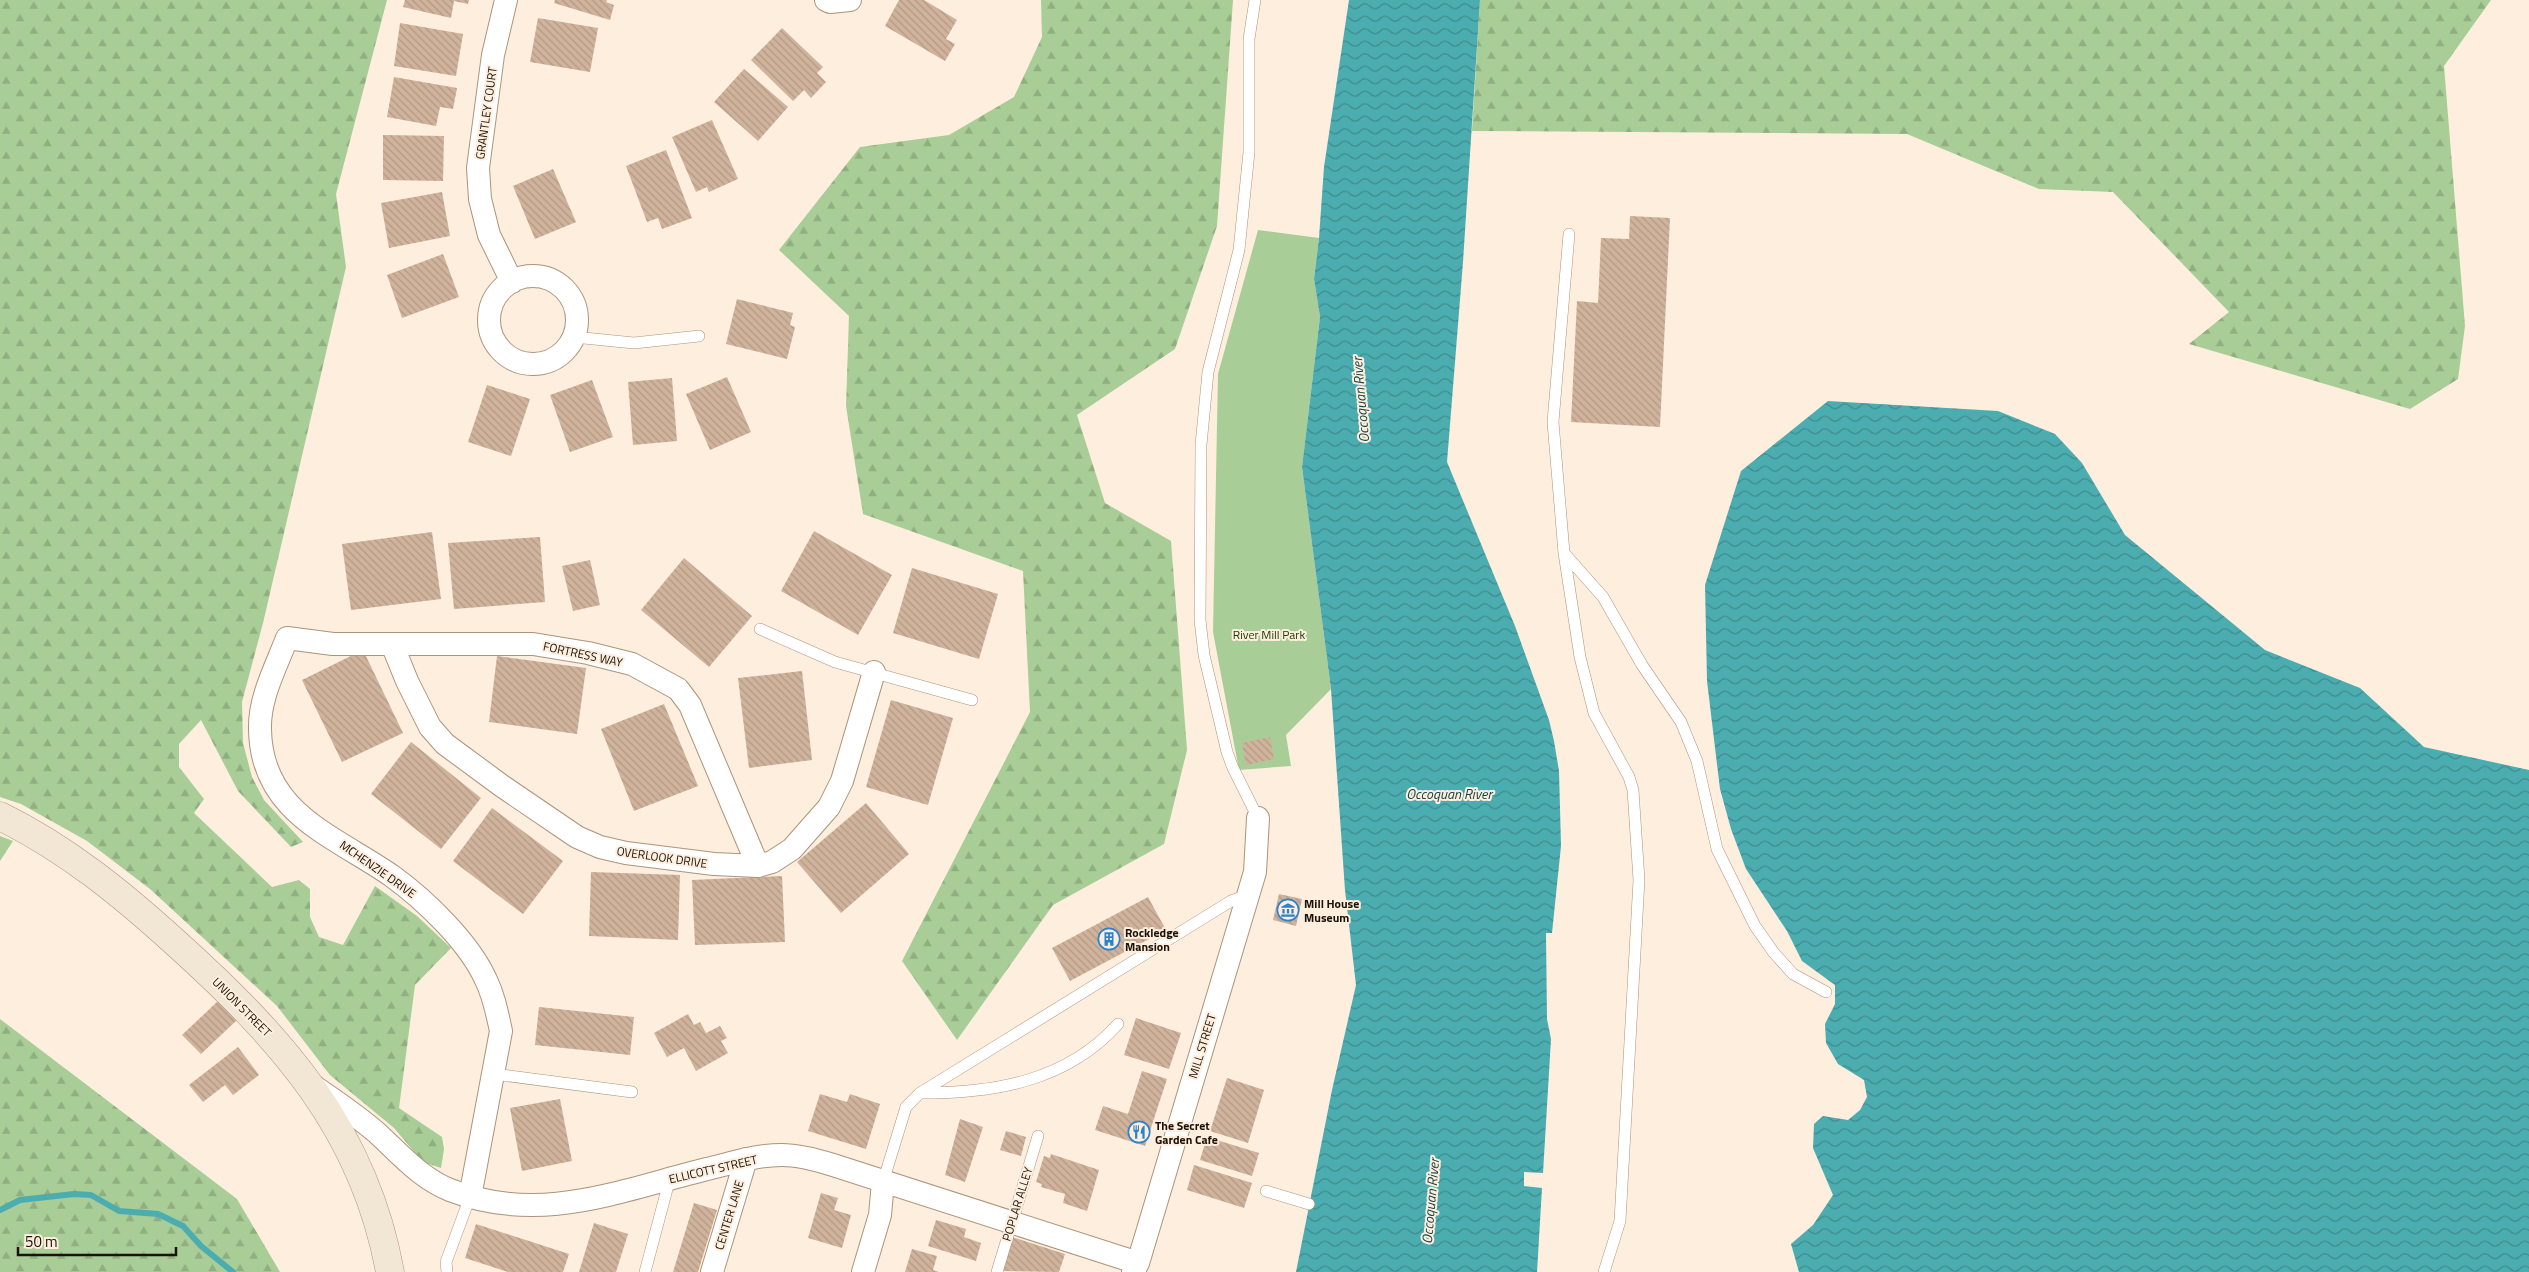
<svg xmlns="http://www.w3.org/2000/svg" width="2529" height="1272" font-family="'Titillium Web',sans-serif">
	<defs>
		<pattern id="forest-firs" width="22" height="20" patternUnits="userSpaceOnUse" patternTransform="scale(1.25)"><rect width="22" height="20" fill="#a8cd97"/><path d="M5 1l3.5 6h-7zM16 11l3.5 6h-7z" fill="#90af81"/></pattern>
		<pattern id="water-waves" width="16" height="10" patternUnits="userSpaceOnUse" patternTransform="scale(1.25)"><rect width="16" height="10" fill="#4cadb0"/><path d="M0 5q4-4 8 0t8 0" fill="none" stroke="#3e8b8d"/></pattern>
		<pattern id="building-back-hatch" width="6" height="6" patternUnits="userSpaceOnUse" patternTransform="scale(1.25)"><rect width="6" height="6" fill="#d0b39c"/><path d="M-1 5l2 2M0 0l6 6M5-1l2 2" fill="none" stroke="#b29985"/></pattern>
	</defs>
	<rect width="100%" height="100%" fill="#feeede"/>
	<path fill="url(#forest-firs)" d="M0,0h387l-51,194 10,73 -83,356 -21,79 1,41 9,34 12,23 39,42 -12,5 -53,-56 -37,-71 -22,24v23l25,32 -10,14 78,74 27,-7 11,9v28l9,20 24,8 32,-59 42,30 34,32 -36,37 -16,123 43,29 2,12 -3,19 -18,-6 -29,-34 -64,-53 -53,-69 -127,-117 -63,-48 -66,-37 -21,-7z
		M1041,0h192l-16,226 -42,123 -98,66 28,88 66,38 16,209 -23,94 -111,61 -96,135 -55,-79 128,-249 -7,-141 -160,-57 -17,-108 3,-90 -70,-66 81,-103 89,-12 65,-38 28,-60z
		M1480,0h1011l-47,66 21,260 -7,53 -48,30 -221,-65 40,-32 -116,-120 -74,-3 -132,-55 -435,-3z
		M0,836l13,5 -13,20z
		M0,1019l237,180 43,73h-280z"/>
	<path fill="#a8cd97" d="M1258,230l61,8 -5,41 6,38 -18,150 29,222 -45,46 5,31 -52,4 -26,-138 5,-258z"/>
	<path fill="url(#water-waves)" d="M1349,0h131l-17,262 -16,200 68,164 34,94 5,21 5,30 2,75 -9,87h-6l1,86 4,20 -8,134 -19,-1v14l18,2 -5,84h-241l36,-182 24,-105 -11,-95 -14,-201 -29,-222 18,-150 -6,-38 5,-41 5,-71z
		M1828,401l170,10 57,23 27,29 43,72 140,115 95,38 64,59 105,23v502h-730l-8,-28 22,-19 20,-30 -20,-47 1,-24 9,-8 25,4 12,-10 7,-13 -3,-17 -26,-16 -12,-21 -1,-19 10,-20v-19l-33,-24 -15,-30 -41,-62 -15,-40 -11,-40 -13,-108 -2,-96 36,-114z"/>
	<g fill="none" stroke-linecap="round" stroke-linejoin="round">
		<path stroke="#4cadb0" stroke-width="6" d="M0,1210l20,-10 54,-6 17,1 28,16 39,3 25,12 18,20 32,26"/>
	</g>
	<path fill="url(#building-back-hatch)" d="M405,0h64l-1,4 -14,-3 -3,17 -48,-11z
		M555,0h52l-1,2 8,3 -4,15 -56,-17z
		M899,0h25l33,20 -11,19 9,5 -10,17 -60,-35z
		M538,18l60,10 -8,44 -60,-10z
		M400,23l63,11 -7,42 -62,-10z
		M782,28l41,39 -6,6 9,9 -15,16 -7,-8 -11,11 -42,-41z
		M744,69l44,38 -30,34 -44,-39z
		M394,77l63,11 -4,21 -13,-2 -4,19 -49,-9z
		M712,120l26,59 -29,13 -2,-5 -11,5 -24,-55z
		M383,135l61,1 -1,45 -60,-1z
		M666,150l26,68 -30,11 -4,-11 -11,4 -21,-56z
		M553,169l23,53 -41,17 -22,-53z
		M442,192l8,44 -61,12 -8,-45z
		M1630,216l40,2 -10,209 -89,-5 6,-121 21,2 3,-65 28,1z
		M443,254l16,43 -57,21 -15,-43z
		M737,299l56,14 -3,12 5,2 -8,32 -61,-15z
		M727,377l24,55 -41,18 -24,-56z
		M672,378l5,63 -44,4 -5,-63z
		M592,380l21,57 -43,15 -20,-57z
		M487,385l43,14 -19,57 -43,-14z
		M814,531l78,44 -34,60 -77,-44z
		M432,532l9,67 -90,11 -9,-66z
		M540,537l5,65 -91,7 -6,-66z
		M684,558l68,58 -43,51 -68,-57z
		M590,560l10,45 -27,6 -11,-45z
		M912,568l86,26 -19,65 -86,-26z
		M363,650l40,83 -61,29 -40,-82z
		M497,656l89,12 -9,66 -88,-12z
		M802,671l10,89 -63,8 -11,-90z
		M891,700l62,18 -25,87 -62,-18z
		M664,704l34,82 -64,25 -33,-82z
		M1270,737l4,22 -28,6 -4,-22z
		M411,742l70,56 -40,51 -70,-55z
		M866,803l43,51 -68,59 -44,-51z
		M492,808l71,53 -40,53 -70,-53z
		M591,872l89,3 -2,65 -89,-4z
		M782,876l3,66 -90,3 -3,-65z
		M1279,894l23,5 -6,27 -23,-6z
		M1148,897l18,33 -96,51 -18,-33z
		M218,1001l19,19 -36,34 -19,-19z
		M539,1007l95,10 -4,38 -95,-10z
		M688,1014l6,11 6,-3 6,11 14,-7 7,12 -6,3 7,12 -32,18 -12,-23 -17,9 -13,-24z
		M1136,1018l45,15 -12,36 -45,-14z
		M238,1047l21,28 -26,20 -8,-10 -22,17 -14,-17z
		M1142,1071l25,8 -22,67 -50,-16 8,-24 25,8z
		M1227,1078l37,12 -16,53 -38,-12z
		M820,1094l27,8 3,-8 30,10 -14,45 -58,-18z
		M560,1099l12,62 -50,10 -12,-63z
		M960,1119l23,8 -18,55 -20,-7z
		M1006,1131l20,6 -5,19 -21,-6z
		M1207,1137l52,16 -7,23 -52,-16z
		M1051,1154l48,16 -12,41 -24,-8 2,-9 -24,-7 1,-3 -6,-2 8,-26 6,2z
		M1194,1165l58,18 -8,25 -57,-18z
		M821,1193l17,5 -4,12 17,5 -9,33 -34,-10z
		M694,1203l23,7 -19,62h-25z
		M936,1220l30,9 -2,8 17,6 -5,18 -48,-15z
		M594,1223l34,11 -12,38h-37z
		M476,1224l93,30 -6,18h-55l-43,-14z
		M1012,1237l53,17 -6,18 -57,-1z
		M912,1249l25,7 -4,14 6,2h-34z"/>
	<g fill="none" stroke-linecap="round" stroke-linejoin="round">
		<g stroke="#ac947a" stroke-width="12">
			<path id="lane" d="M1255,0l-6,39v113l-10,98 -31,122 -7,73 -1,175 4,35 23,97 6,16 25,50
				M1569,234l-16,188 11,131 16,104 14,56 35,64 4,13 6,90 -19,341 -16,51
				M574,337l60,6 65,-7
				M1564,553l39,44 39,68 39,57 16,39 20,88 38,77 19,27 19,21 33,18
				M760,629l75,33 137,38
				M494,1074l138,18
				M922,1093c73,0 145,-12 196,-69
				M883,1182l23,-75 14,-14 311,-192 17,-6
				M1266,1191l43,13
				M447,1272l-1,-10 24,-65
				M645,1272l25,-94
				M997,1272l41,-136"/>
		</g>
		<g stroke="#ac947a" stroke-width="24">
			<path id="street" d="M506,0l-13,55 -15,113 2,31 9,36 23,47
				M826,0l4,2 20,-2
				M489 320a44 44 0 1 1 88 0a44 44 0 1 1-88 0Z
				M392,644l15,37 23,46 15,17 57,42 75,51 23,10 26,6 88,11 44,2 14,-4 20,-13 37,-42 13,-26 32,-109
				M312,1085c22,15 43,29 64,47 23,21 44,46 74,58 90,35 168,1 257,-21 25,-6 49,-14 75,-14 17,0 35,5 51,10l305,98
				M470,1197l31,-166c-4,-18 -7,-35 -15,-51 -17,-38 -61,-80 -94,-104 -59,-41 -131,-63 -132,-147 -1,-31 16,-62 27,-91l46,6h200l55,9 44,11 46,25 12,16 68,161
				M712,1272l34,-113
				M863,1272l17,-57 3,-33
				M1133,1272l5,-9 117,-391 3,-54"/>
		</g>
		<g stroke="#ac947a" stroke-width="29">
			<path id="secondary" d="M0,816c67,33 122,78 177,128 104,94 187,185 213,328"/>
		</g>
		<use href="#lane" stroke="#fff" stroke-width="11"/>
		<use href="#street" stroke="#fff" stroke-width="22"/>
		<use href="#secondary" stroke="#f1e7d4" stroke-width="28"/>
	</g>
	<defs>
		<g id="museum-ring" transform="scale(1.125)"><circle r="9.5" fill="#feeede" stroke="#2983d1" stroke-width="1.5"/><path d="M0-6L6-3V-2H-6V-3ZM-5-1h2V3h-2ZM-1-1h2V3h-2ZM3-1h2V3H3ZM-6 4H6V6H-6Z" fill="#2983d1"/></g>
		<g id="building-ring" transform="scale(1.125)"><circle r="9.5" fill="#feeede" stroke="#2983d1" stroke-width="1.5"/><path d="M-4-6H4V6H1V3H-1V6H-4ZM-2.5-4.3h1.7v1.8h-1.7ZM.8-4.3h1.7v1.8H.8ZM-2.5-1h1.7V.8h-1.7ZM.8-1h1.7V.8H.8Z" fill="#2983d1"/></g>
		<g id="restaurant-ring" transform="scale(1.125)"><circle r="9.5" fill="#feeede" stroke="#2983d1" stroke-width="1.5"/><path d="M-5-6h1v4h1v-4h1v4h1v-4h1v5L-1.5 .5V6h-2V.5L-5-1ZM5-6V6H3V1.5H1.5Q1.5-4 5-6Z" fill="#2983d1"/></g>
	</defs>
	<g fill-rule="evenodd">
		<use href="#museum-ring" x="1288" y="910"/>
		<use href="#building-ring" x="1109" y="939"/>
		<use href="#restaurant-ring" x="1139" y="1132"/>
	</g>
	<g text-anchor="middle" dominant-baseline="central" stroke-width="4" stroke-linejoin="round" paint-order="stroke">
		<g font-size="12" fill="#1a1108" stroke="#feeede">
			<text transform="translate(486 113) rotate(-82)">GRANTLEY COURT</text>
			<text transform="translate(583 654) rotate(12)">FORTRESS WAY</text>
			<text transform="translate(662 857) rotate(8)">OVERLOOK DRIVE</text>
			<text transform="translate(378 869) rotate(35)">MCHENZIE DRIVE</text>
			<text transform="translate(242 1007) rotate(45)">UNION STREET</text>
			<text transform="translate(1202 1046) rotate(-73)">MILL STREET</text>
			<text transform="translate(713 1169) rotate(-13)">ELLICOTT STREET</text>
			<text transform="translate(1017 1204) rotate(-73)">POPLAR ALLEY</text>
			<text transform="translate(729 1215) rotate(-73)">CENTER LANE</text>
		</g>
		<g font-size="12" fill="#1c4103" stroke="#feeede">
			<text x="1269" y="634">River Mill Park</text>
		</g>
		<g font-size="12" font-weight="bold" fill="#1a1108" stroke="#feeede" text-anchor="start">
			<text x="1304" y="903">Mill House<tspan x="1304" dy="14">Museum</tspan></text>
			<text x="1125" y="932">Rockledge<tspan x="1125" dy="14">Mansion</tspan></text>
			<text x="1155" y="1125">The Secret<tspan x="1155" dy="14">Garden Cafe</tspan></text>
		</g>
		<g font-size="14" font-style="italic" fill="#174345" stroke="#feeede">
			<text transform="translate(1360 400) rotate(-95)">Occoquan River</text>
			<text x="1449" y="793">Occoquan River</text>
			<text transform="translate(1430 1201) rotate(-85)">Occoquan River</text>
		</g>
	</g>
	<path d="M18 1247v8h158v-8" fill="none" stroke="#1a1108" stroke-width="2.5"/>
	<text x="25" y="1247" font-size="15" fill="#1a1108" stroke="#feeede" stroke-width="4" paint-order="stroke">50 m</text>
</svg>
